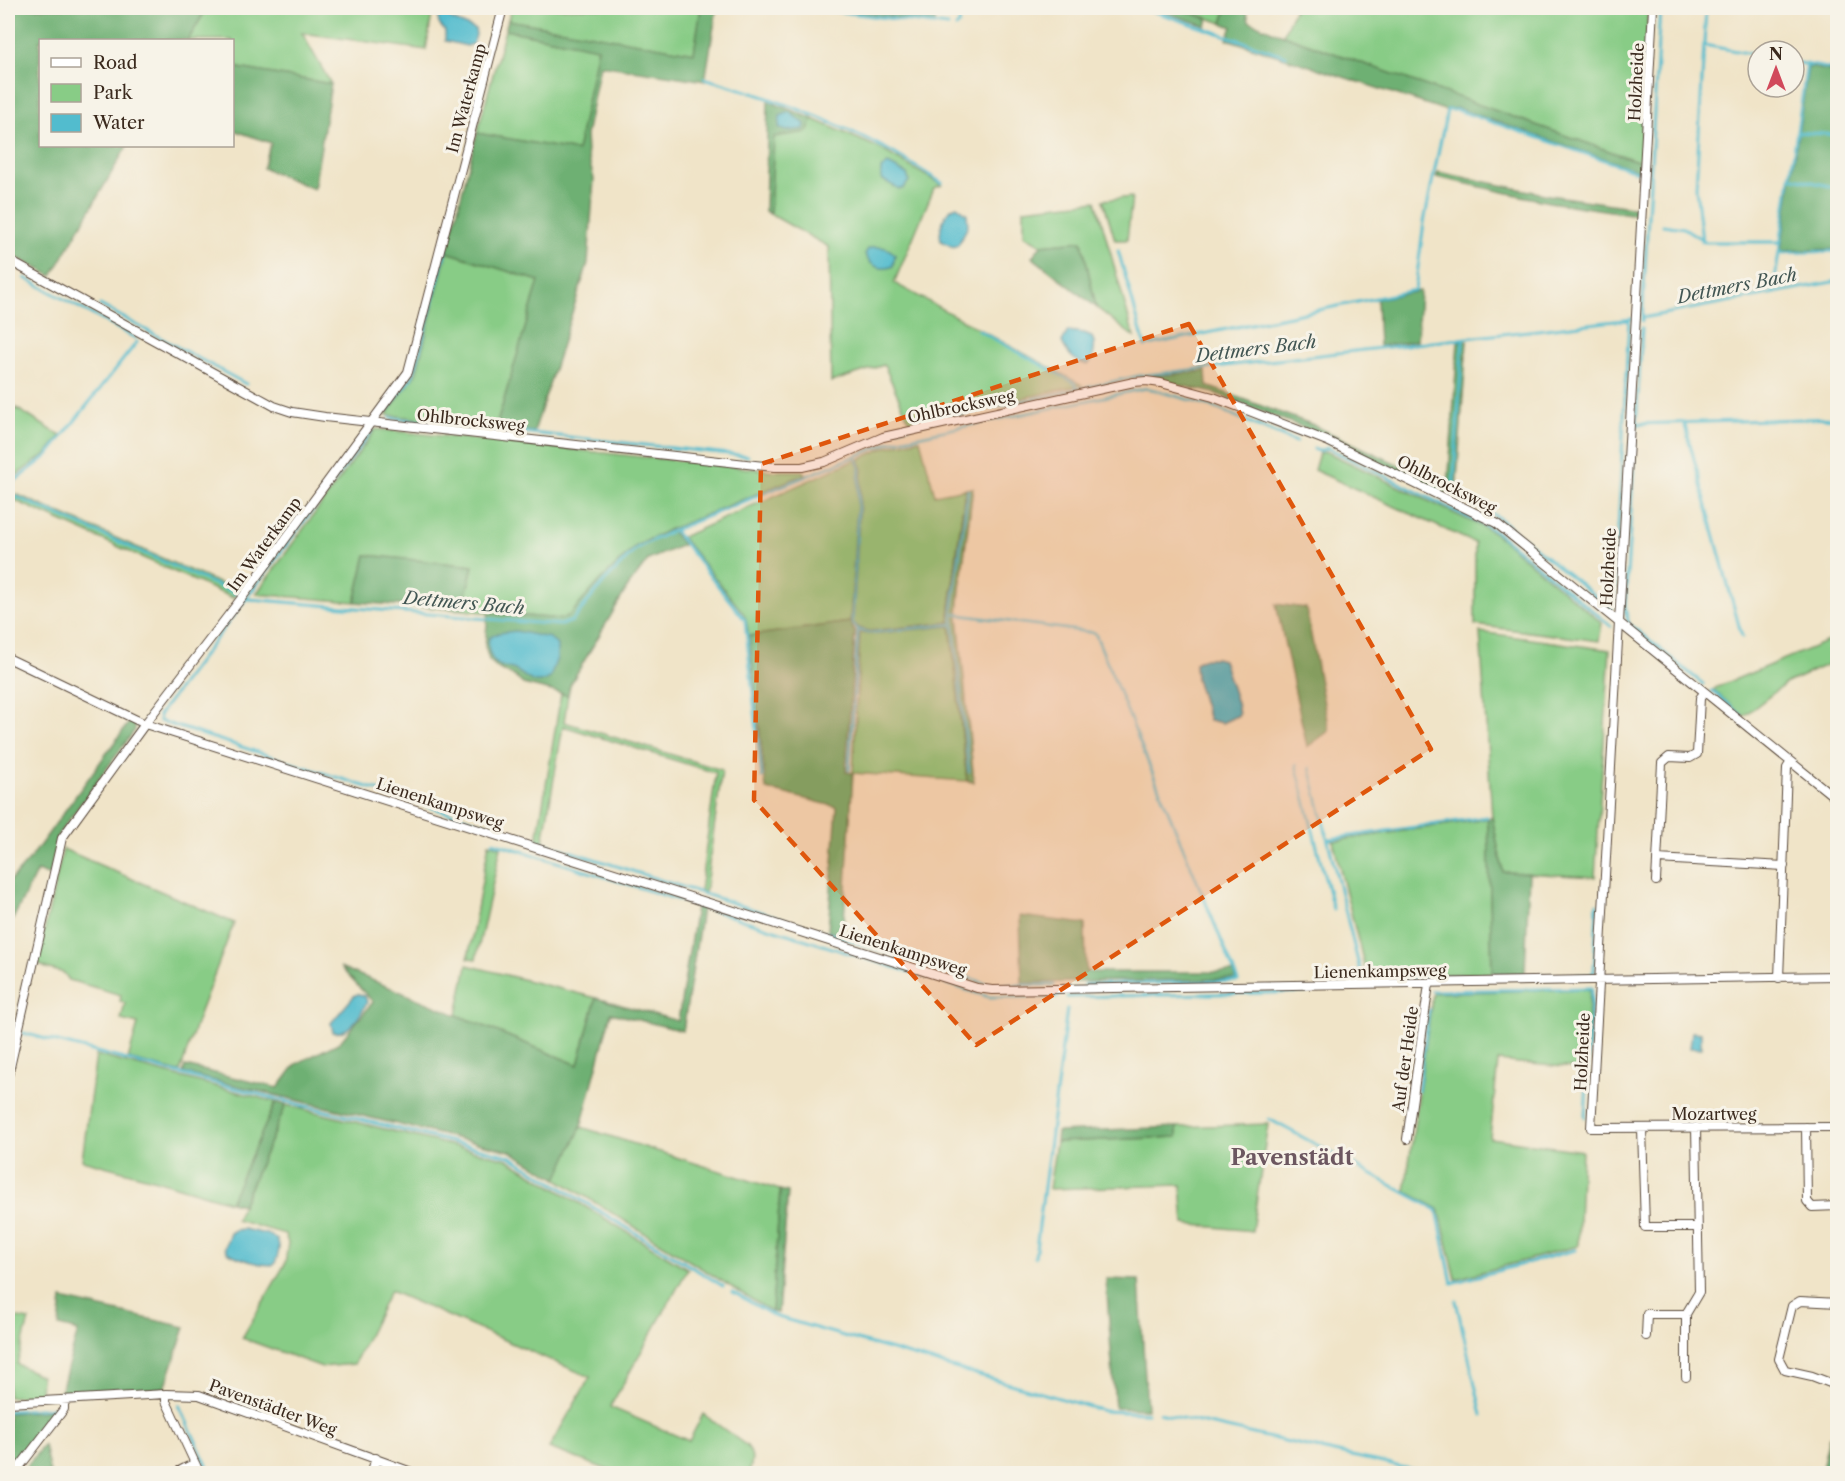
<svg xmlns="http://www.w3.org/2000/svg" width="1845" height="1481" font-family="'Libre Caslon Text',serif">
	<rect width="100%" height="100%" fill="#f7f3e8"/>
	<filter id="ink" filterUnits="userSpaceOnUse"><feTurbulence type="fractalNoise" baseFrequency=".0167" numOctaves="2"/><feDisplacementMap in="SourceGraphic" scale="12" xChannelSelector="R" yChannelSelector="G"/><feConvolveMatrix kernelMatrix="1 2 1 2 8 2 1 2 1" color-interpolation-filters="sRGB"/></filter>
	<filter id="wash" filterUnits="userSpaceOnUse"><feTurbulence type="fractalNoise" baseFrequency=".008" numOctaves="4" result="noise"/><feDisplacementMap in="SourceGraphic" scale="24" xChannelSelector="R" yChannelSelector="G"/><feGaussianBlur stdDeviation="1.35" result="paint"/><feColorMatrix in="noise" values="0 0 0 0 0 0 0 0 0 0 0 0 0 0 0 0 0 1.4 0 .05"/><feComposite in="paint" operator="in"/></filter>
	<g filter="url(#wash)">
		<rect width="100%" height="100%" fill="#f0e4c8"/>
		<path fill="#88cc86" stroke="#627b52" stroke-width="1.5" d="M207,8h226l-7,42 -124,-17 29,51 -98,-17 -1,-27h-44z
			M511,8h190l-7,45 -186,-33z
			M1179,8h48l-5,15z
			M1295,8h343l10,2 -8,152 -357,-127z
			M505,30l93,18 -20,103 -101,-18z
			M813,119l66,29 63,37 -8,3 -40,95 188,102 -172,38 -26,-58 -53,17 -2,-135 -59,-33 3,-78 33,-4z
			M1132,197l-5,43h-12l-12,-40z
			M1096,201l38,136 -38,-30 -14,-66 -41,4 -17,-10v-26z
			M447,252l92,29 -43,146 -110,-12 30,-41z
			M16,408l45,28 -15,18 -38,27v-62z
			M376,429l400,42h27l2,3 -134,55 -35,17 -35,34 -31,35 -9,4 -99,-9 11,-44 -107,-11 -11,47 -99,-8z
			M920,439l15,56 30,-6 -16,126 1,7 -80,9 -11,-3 -6,-6 9,-155 -3,-8 27,-12z
			M1327,452l166,80 109,91 -3,18 -124,-16v-82l-161,-73 5,-17z
			M855,460l4,7 -9,155 -101,14 -3,-17 -3,-6 -61,-76z
			M8,493l10,2 219,96 -4,7 -217,-97 -8,-1z
			M951,626l16,155 -114,-8 7,-140 10,1z
			M1480,632l130,18 -15,227 -92,-5 -11,-55z
			M1833,639l4,11v10l-52,24 -41,32 -31,-26 4,-3z
			M561,694l7,1 -4,27 158,48 -17,123 -5,-2 16,-118 -153,-47 -20,116 -6,-2z
			M1488,819l4,154 -125,3 -34,-135z
			M489,843l12,4 -25,112 -8,-1z
			M63,849l171,74 -34,89 -20,60 -52,-13 10,-35 -17,-4 4,-17 -5,-2 1,-6 -52,-15 -5,-7 -18,-5 -9,-5z
			M467,965l129,33 -18,67 -121,-50z
			M1590,989l-5,80 -87,-8 -8,77 92,13 -4,95 -122,33 -17,-70 -34,-18 28,-198z
			M96,1055l180,47 -46,100 -81,-24 -67,-18z
			M286,1105l221,54 181,110 -78,138 79,34 14,-27 44,32c7,10 5,17 2,27h-133l-67,-25 41,-71 -200,-86 -36,73 -32,3 -80,-29 43,-74 3,-21 -3,-9 -49,-14z
			M1268,1124l-16,107 -68,-7 -3,-39 -132,4 7,-47 121,-5v-10z
			M581,1127l199,63 -8,122 -215,-133z
			M8,1316l21,4 -12,44 24,12 -1,20 -32,1z"/>
		<path fill="#6eb073" stroke="#546d48" stroke-width="1.5" d="M15,8h192l-19,32h-148v106h87l-75,130 -44,-23v-236z
			M701,8h16l-12,73 -105,-16 -14,70 1,18 7,26 -6,84 -54,169 -38,-5 43,-146 -92,-29 30,-119 100,18 21,-103 -93,-18 3,-10 186,33z
			M827,8h83l27,4 -2,10z
			M1153,8h26l29,11 -2,7z
			M1227,8h19l3,13 23,10 368,131v9l-183,-63 -13,2 -217,-71 5,-12 -10,-4z
			M233,67l98,17 -17,105 -51,-21 8,-25 -38,-13z
			M1808,67l29,5v177l-56,2z
			M768,101l45,18 -6,13 -33,5 -4,77 -5,-3z
			M1438,172l111,23 88,13v7l-88,-13 -113,-25z
			M1082,241l14,66 -64,-50 9,-12z
			M1420,291l-3,50 -38,5 -2,-47z
			M1467,341l-11,151 -8,-4 -2,6 -136,-64 -96,-37 -59,-13 -1,-4 52,-5 1,15 104,38 137,64 10,-146z
			M973,488l-13,101 -2,27 16,166 -7,-1 -18,-165 16,-127z
			M670,529l13,16 -35,15 -21,28 -57,97 -2,10 -45,-11 -9,-8 -15,-7 -10,-9 -4,-14 3,-33 73,6 9,-4 31,-35 35,-34z
			M366,555l107,11 -11,44 -107,-8z
			M1276,604l30,4 23,123 -22,16z
			M850,622l5,10 -9,140 7,1 -10,163 -15,-5 9,-124 -71,-18 -17,-153z
			M130,721l5,5v4l-78,106 -7,40 -13,-5 -29,58v-46l22,-24z
			M1492,817l11,55 26,1 -4,100h-33l-4,-154z
			M696,907l6,2 -19,122 -72,-18 -30,114 -24,52 -47,-28 -327,-78 2,-7 93,22 18,-24 44,-22 33,-40 -33,-35 238,98 18,-67 82,23z
			M1020,916l65,8 1,48h147l3,7 -214,4z
			M276,1102l10,3 -44,100 -12,-3z
			M1177,1127v10l-121,5 1,-10z
			M780,1190l8,2 -10,121 -6,-1z
			M1106,1279l33,1 8,129 -32,-1z
			M62,1299l123,28 -20,61 -105,6 18,-63 -19,-5z
			M59,1410l-51,62v-59z
			M1829,1437l7,1 -7,35h-8z
			M44,1445l6,28h-29z"/>
		<path fill="#52bcce" stroke="#467376" stroke-width="1.5" d="M444,14l9,6 22,9 1,6 -3,9 -6,2 -22,-5v-10l-6,-7 -1,-6z
			M789,112l16,12 -1,5 -18,2 -7,-4 1,-11z
			M888,164l19,10 2,7 -6,8h-4l-18,-10v-10z
			M957,206l10,8 1,12 -10,19 -5,2 -12,-6c-3,-12 4,-32 16,-35z
			M873,247c9,0 16,0 22,8l-2,11c-12,6 -24,-1 -28,-12l3,-5z
			M1068,331c5,1 14,1 19,3 12,4 7,25 1,31 -13,-3 -21,-11 -26,-23z
			M516,631l34,7 7,7v13l-7,20c-18,10 -20,0 -35,-8 -4,-2 -9,-2 -14,-4 -11,-4 -14,-18 -12,-28l9,-5z
			M1205,658h11l7,2 14,43 2,12 -17,8 -13,-3 -13,-41 -1,-16z
			M359,994l6,2 2,6c-6,13 -19,34 -34,30l-2,-9 24,-28z
			M1692,1032l9,1v15h-11z
			M243,1229c26,6 46,4 31,36 -17,0 -32,-5 -47,-13l-2,-4 5,-15 5,-3z"/>
		<g fill="none" stroke-linecap="round" stroke-linejoin="round">
			<path stroke="#52bcce" stroke-width="3" d="M812,8l136,18
				M1144,8l142,48
				M956,27l3,-3 2,-16
				M1704,45l54,10
				M1794,62l44,8
				M704,78c60,17 120,39 175,67 22,11 42,25 63,38
				M1797,132l41,3
				M1790,177l48,11
				M1663,225l21,3 22,14h75
				M1702,241l-6,-53 10,-180
				M1118,250l27,96 270,-56 9,-68 23,-112h10l182,62
				M1779,253l59,-2
				M25,278l110,60
				M1773,293l34,-229
				M100,305l146,79
				M1642,318l196,-37
				M1642,321l18,-313
				M1642,328l-17,281 4,15 74,60
				M978,330l97,53 2,6
				M1463,339l-10,153 43,24 115,93 3,-5 15,-284
				M387,410l25,-33 3,-8 31,-120
				M390,418l358,38
				M1684,422l58,215
				M1636,424l202,-6
				M372,430l-213,285 1,6 831,264h63
				M887,431l251,-55 494,-57
				M1314,449l4,2 10,-3 166,82 117,96
				M856,456l4,11 -8,155 6,8 11,3 85,-9
				M8,486l39,-30 90,-114
				M968,490l-16,121 17,161
				M8,496l9,1 231,102 313,26 11,-4 32,-39 33,-34 37,-18 216,-88 257,-54 64,18 85,36
				M674,530l71,90 17,157
				M954,614l141,19 143,348 -154,4
				M1712,691l29,24
				M1296,765l37,144
				M1310,768l50,202
				M849,770l9,-140
				M1329,839l158,-22
				M493,842l496,155h69
				M1368,978l223,-3 3,-4 3,-67
				M1432,991l160,-3 -7,129
				M1067,997l240,-5
				M8,1030l5,1
				M23,1033l262,68 224,55 214,130
				M1418,1091l11,-81
				M1269,1119l168,91 15,73 123,-33
				M1035,1257l32,-248
				M733,1292l41,24 330,95 43,2
				M1456,1301l26,114
				M179,1405l32,69
				M8,1411l47,-3
				M1159,1413l269,60
				M1826,1474l8,-38"/>
		</g>
	</g>
	<g filter="url(#ink)">
		<g fill="none" stroke-linecap="round" stroke-linejoin="round">
			<g stroke="#564638" stroke-width="10">
				<path id="minor" d="M1653,8l-62,1120 247,-1
					M8,260l266,146 18,6 33,5 449,50h28l22,-5 59,-25 251,-55 12,-1 15,2 52,14 114,44 169,82 342,277
					M8,658l137,66 832,264 15,2 846,-14
					M1657,859l127,7
					M1656,881l6,-118 7,-6 21,1 7,-4 3,-56 4,-5
					M1779,978l8,-210 4,-6
					M8,1076l54,-238 83,-114 105,-137 158,-215 95,-364
					M1806,1127l1,74 5,6 26,-1
					M1642,1128l3,99h52
					M1407,1139l22,-155
					M1838,1303l-38,-2 -8,5 -13,53 6,11 27,6 26,10
					M1686,1314v63
					M1646,1336l1,-22h39l13,-22 -3,-165
					M166,1394v7l34,73
					M8,1403l158,-9 33,1 218,79
					M14,1474l50,-65v-9
					M173,1474l22,-11
					M371,1474l5,-16"/>
			</g>
			<use href="#minor" stroke="#fff" stroke-width="8"/>
		</g>
	</g>
	<path fill="#df570d" fill-opacity="0.2" stroke="#df570d" stroke-width="4.5" stroke-dasharray="12 8" stroke-linejoin="round" d="M1189,324l242,425 -455,296 -222,-245 7,-336z"/>
	<g text-anchor="middle" dominant-baseline="central" stroke-width="6" stroke-linejoin="round" paint-order="stroke">
		<g font-size="16" fill="#3b2a1e" stroke="#f7f3e8">
			<text transform="translate(1636 82) rotate(-87)">Holzheide</text>
			<text transform="translate(466 98) rotate(-75)">Im Waterkamp</text>
			<text transform="translate(961 406) rotate(-12)">Ohlbrocksweg</text>
			<text transform="translate(471 420) rotate(6)">Ohlbrocksweg</text>
			<text transform="translate(1447 484) rotate(27)">Ohlbrocksweg</text>
			<text transform="translate(264 544) rotate(-54)">Im Waterkamp</text>
			<text transform="translate(1608 567) rotate(-87)">Holzheide</text>
			<text transform="translate(440 803) rotate(18)">Lienenkampsweg</text>
			<text transform="translate(903 950) rotate(18)">Lienenkampsweg</text>
			<text transform="translate(1380 971) rotate(-1)">Lienenkampsweg</text>
			<text transform="translate(1582 1052) rotate(-87)">Holzheide</text>
			<text transform="translate(1405 1059) rotate(-82)">Auf der Heide</text>
			<text x="1714" y="1114">Mozartweg</text>
			<text transform="translate(273 1407) rotate(20)">Pavenstädter Weg</text>
		</g>
		<g font-size="18" font-style="italic" fill="#425653" stroke="#f7f3e8">
			<text transform="translate(1737 286) rotate(-11)">Dettmers Bach</text>
			<text transform="translate(1256 349) rotate(-7)">Dettmers Bach</text>
			<text transform="translate(464 603) rotate(5)">Dettmers Bach</text>
		</g>
		<g font-size="22" font-weight="bold" fill="#6c5760" stroke="#f7f3e8">
			<text x="1292" y="1157">Pavenstädt</text>
		</g>
	</g>
	<rect width="1845" height="1481" fill="none" stroke="#f7f3e8" stroke-width="30"/>
	<rect x="39" y="39" width="195" height="108" fill="#f7f3e8" stroke="#aca397" stroke-width="1.5"/>
	<rect x="51" y="58" width="30" height="9" fill="#ffffff" stroke="#aca397" stroke-width="1.5"/>
	<text x="93" y="69" font-size="18" fill="#3b2a1e">Road</text>
	<rect x="51" y="84" width="30" height="18" fill="#88cc86" stroke="#aca397" stroke-width="1.5"/>
	<text x="93" y="99" font-size="18" fill="#3b2a1e">Park</text>
	<rect x="51" y="114" width="30" height="18" fill="#52bcce" stroke="#aca397" stroke-width="1.5"/>
	<text x="93" y="129" font-size="18" fill="#3b2a1e">Water</text>
	<g transform="translate(1776 69)"><circle r="28" fill="#f7f3e8" stroke="#aca397" stroke-width="1.5"/>
	<path d="M0-4.5L10 22L0 15L-10 22Z" fill="#d1495b"/>
	<text y="-9" font-size="16" font-weight="bold" text-anchor="middle" fill="#3b2a1e">N</text>
	</g>
</svg>
